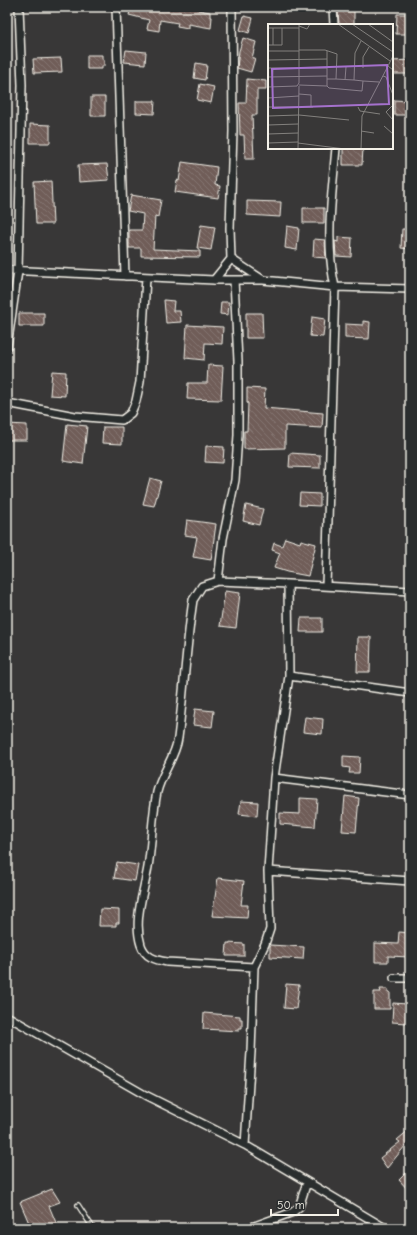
<svg xmlns="http://www.w3.org/2000/svg" width="417" height="1235" font-family="'Comic Neue',sans-serif">
	<defs>
		<pattern id="building-back-hatch" width="6" height="6" patternUnits="userSpaceOnUse"><rect width="6" height="6" fill="#6f5d59"/><path d="M-1 5l2 2M0 0l6 6M5-1l2 2" fill="none" stroke="#847571"/></pattern>
	</defs>
	<rect width="100%" height="100%" fill="#383737"/>
	<filter id="ink" filterUnits="userSpaceOnUse"><feTurbulence type="fractalNoise" baseFrequency=".025" numOctaves="2"/><feDisplacementMap in="SourceGraphic" scale="8" xChannelSelector="R" yChannelSelector="G"/><feConvolveMatrix kernelMatrix="1 2 1 2 8 2 1 2 1" color-interpolation-filters="sRGB"/></filter>
	<g filter="url(#ink)">
		<path fill="url(#building-back-hatch)" stroke="#f4f1e8" d="M131,7h67v3l12,2v5h2l-1,11 -23,-4v4l-11,-2 1,-3 -18,-3 -1,11 -12,-2 2,-9 -20,-5z
			M338,11h16v14h-15z
			M397,14h13v20h-14z
			M244,16l9,2 -4,15 -9,-3z
			M243,38l13,4 -4,16h3l-4,14 -14,-4 2,-17z
			M126,50l20,2 -1,12 -21,-2z
			M87,55h15v4h2v7h-2v3h-15z
			M61,58l1,14 -28,1 -1,-14z
			M410,60v14h-18v-13z
			M196,63l11,2 -2,15 -11,-2z
			M247,79l19,2v9h-9v25h-5l2,44h-9l-1,-24h-4l-1,-32h7z
			M200,84l14,3 -3,16 -14,-3z
			M91,97h14v19h-14z
			M394,100l16,1v14h-16z
			M136,101h19l-1,13 -18,-1z
			M30,124l20,1v18h-20z
			M343,148h20l-1,17h-19z
			M182,162l35,5 -2,18 5,1 -2,12 -43,-6 2,-12 2,1z
			M107,164l2,16 -30,2 -1,-17z
			M51,181l2,43h-17l-2,-42z
			M131,195l30,5 -3,17 -3,-1 -2,33 47,2v6l-59,-1v-8h-12v-18h13l1,-16 -15,-3z
			M247,201l34,1 -1,15 -33,-2z
			M303,208h21v15h-21z
			M201,225l14,2 -4,23 -14,-2z
			M287,226l12,2 -2,22 -12,-2z
			M402,229h8v20l-9,-1z
			M338,237l14,1 -1,19 -15,-1 -1,-15 3,1z
			M314,239l11,1 1,18 -13,-1z
			M164,300l10,1 -1,10h7l1,11 -15,1z
			M221,302h8l-1,13 -8,-1z
			M19,313h25v13h-25z
			M246,313h16l1,25h-17z
			M312,317l13,2 -2,18 -13,-1z
			M363,321l7,1 -1,17 -24,-1v-14l18,1z
			M187,325l36,2 -1,17 -17,-1 -1,17 -19,-2z
			M208,365l15,1 -2,34 -34,-1 1,-16h19z
			M52,371l14,1 -1,24 -15,-1z
			M247,388l18,1 -1,19 59,5 -1,15 -37,-2v22l-41,1v-18h3l1,-28h-1z
			M7,424l20,1v15h-20z
			M67,424l20,2 -4,38 -20,-3z
			M103,427h19v17l-20,-1z
			M206,446l18,1 -1,16 -18,-1z
			M290,453l30,2v13l-31,-1z
			M150,478l11,3 -7,25 -11,-2z
			M300,493l20,1v12l-21,-1z
			M246,505l17,4 -4,16 -16,-4z
			M187,520l29,4 -5,36 -18,-3 4,-20 -12,-2z
			M285,538l15,5 1,-3 15,4 -8,32 -21,-4 -13,-4 6,-15 -8,-3 2,-7 8,3z
			M225,591l15,2 -4,35 -16,-2z
			M301,618h21v14h-22z
			M358,637h13l-1,35h-13z
			M195,709l19,2 -2,16 -19,-2z
			M305,717l18,2 -1,15 -19,-2z
			M343,756l17,1 -1,16h-10l1,-5 -7,-1z
			M345,796l14,2 -3,34 -14,-1z
			M300,798l17,1 -2,28 -35,-3v-11l20,1z
			M241,801l17,1 -1,14 -18,-2z
			M117,862l21,3 -3,16 -21,-3z
			M218,878l26,3 -3,24h7l-1,13 -35,-2z
			M100,909l19,1v13h-3v3h-17z
			M399,932l11,1v24l-22,-1v6h-13v-19l23,1z
			M227,943l17,1v12h-18z
			M270,945l34,2 -1,12 -33,-2z
			M286,984l13,1 -3,24 -12,-1z
			M380,989h8v3h2v17h-16v-17h7z
			M393,1003l14,1 -1,19 -14,-1z
			M204,1013l36,3v3h2v9h-3v3l-36,-2z
			M410,1129v11l-23,28 -7,-10 20,-16 -3,-2z
			M410,1169v23l-11,-12z
			M52,1189l8,13 -11,4 8,19 -6,3h-34l12,-5 -9,-21z"/>
		<g fill="none" stroke-linecap="round" stroke-linejoin="round">
			<g stroke="#f4f1e8" stroke-width="6">
				<path id="lane" d="M78,1205l15,23"/>
			</g>
			<g stroke="#f4f1e8" stroke-width="10">
				<path id="street" d="M116,7l9,269
					M232,7l1,124 -3,97 1,31 32,21 72,7 75,2
					M333,7l1,18
					M7,270l207,10h48
					M214,280l17,-21
					M234,280l4,81v74l-3,45 -12,59 -5,42 70,3 1,92 121,17
					M7,347l11,-76 4,-186 -3,-78
					M7,403l68,13 47,4 9,-7 5,-12 4,-19 6,-105
					M218,581l-16,5 -9,14c-7,46 -9,92 -15,138 -2,18 -17,36 -21,54 -5,24 -5,50 -9,75 -4,25 -15,53 -7,78 4,12 14,15 26,17l87,5 11,-23 5,-15 -2,-58
					M288,584l122,7
					M326,586l9,-299c-10,-44 -3,-94 1,-139
					M289,676l-15,102 -6,93 142,10
					M274,778l136,17
					M394,978h16
					M7,1016l138,79 100,50 140,83
					M245,1145l6,-93 3,-85
					M249,1228l44,-16 6,-5 8,-25"/>
			</g>
			<use href="#lane" stroke="#2a2d2e" stroke-width="3.5"/>
			<use href="#street" stroke="#2a2d2e" stroke-width="7"/>
		</g>
	</g>
	<g transform="translate(268 24)">
		<rect width="125" height="125" fill="#383737"/>
		<path fill="none" stroke="#83817e" stroke-width="1" d="M70,0l52,37M84,0l41,28M100,0l25,18M31,2l8,3 3,-5M0,4h31M0,21h14v-17M5,21v-17M0,27h31M125,32l-5,10 5,4M0,36l59,-1M0,44h59M95,44v-11l6,-10M115,52l3,1 7,18M0,53l59,-1M59,55v-28M68,55l18,1 1,-27 6,-12M77,56l1,-13M95,57l16,1M31,61l28,1v-7h9l1,-25 -12,-4h-26M4,62l1,-17M59,62l2,2 33,3 1,-10 -9,-1M0,63l29,-1 2,-3v-59M31,70l12,1v12M0,74l31,-2M125,81l-7,7 7,8M0,83h45M90,83l2,4 20,3M0,92l31,-1 50,5M0,101l30,-1M116,102l9,8M93,107l13,2M0,110l30,-1M0,119l30,-1M30,119l47,6M30,125l1,-63M93,125l1,-33 26,-50"/>
		<path fill="#a571cd" fill-opacity="0.15" stroke="#a571cd" stroke-width="2" d="M119,41l2,39 -116,4 -1,-39z"/>
		<rect width="125" height="125" fill="none" stroke="#f4f1e8" stroke-width="2"/>
	</g>
	<rect width="417" height="1235" fill="none" stroke="#2a2d2e" stroke-width="24"/>
	<rect x="12" y="12" width="393" height="1211" fill="none" stroke="#f4f1e8" stroke-width="1.5" filter="url(#ink)"/>
	<path d="M271 1209v6h67v-6" fill="none" stroke="#f4f1e8" stroke-width="2"/>
	<text x="277" y="1209" font-size="12" fill="#f4f1e8" stroke="#2a2d2e" stroke-width="3" paint-order="stroke">50 m</text>
</svg>
